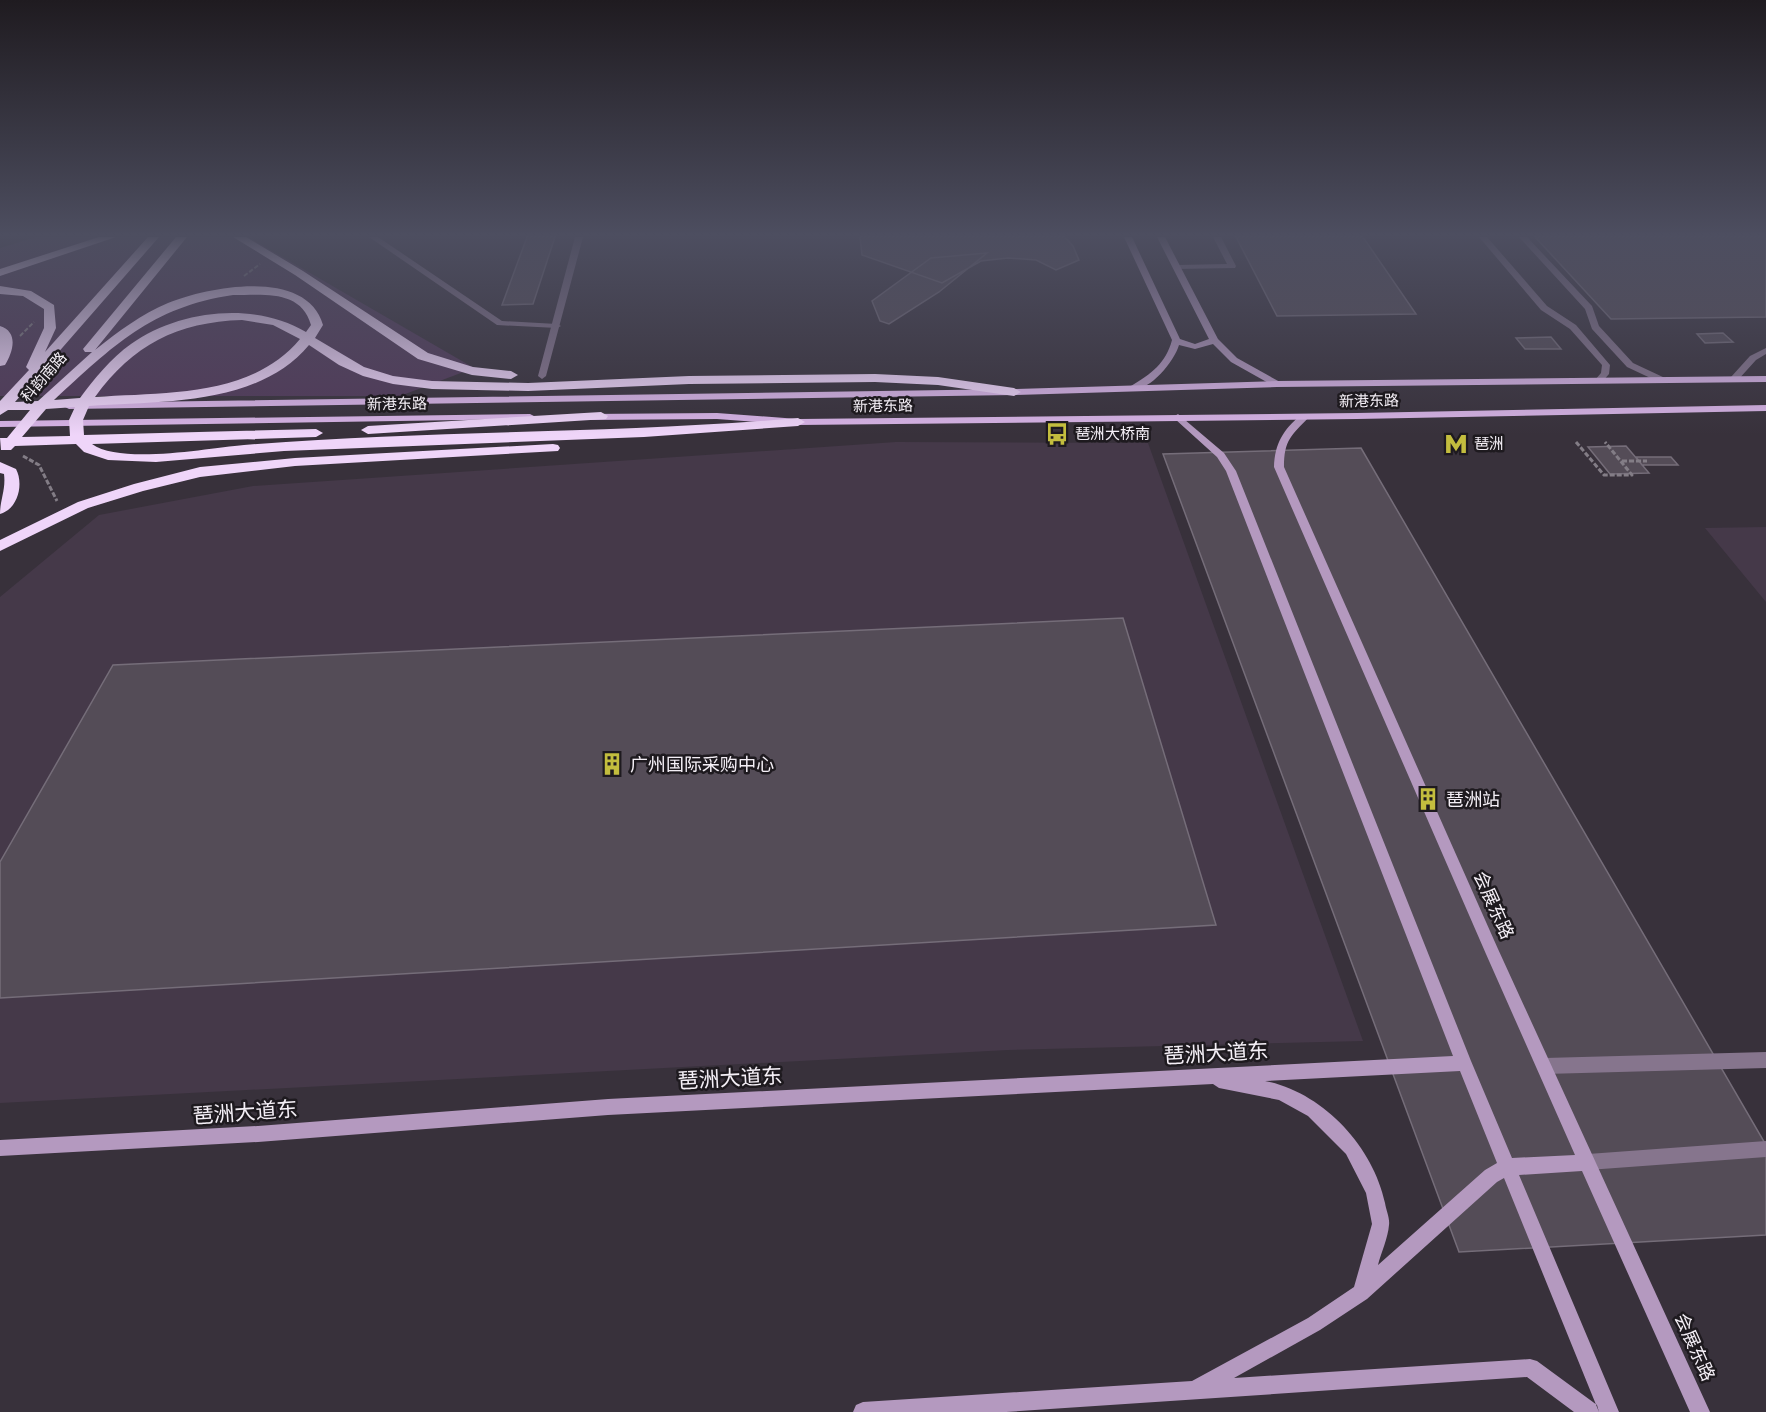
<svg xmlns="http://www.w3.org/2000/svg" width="1766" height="1412" font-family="Raleway,'Noto Sans SC',sans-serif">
	<rect width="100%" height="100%" fill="#38313b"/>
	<path fill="#453949" d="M896,442l252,1 215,598 -355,9 -1008,53v-506l99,-82 154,-29z
		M1766,527v75l-61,-74z"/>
	<path fill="#513a59" d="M36,237h212l226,131 -74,28h-400v-148z"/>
	<path fill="#544c57" stroke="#756d79" stroke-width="1.5" d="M527,237h28l-22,67 -31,1z
		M860,237h205l8,9 6,14 -23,10 -20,-10 -28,-2 -27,3 -39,22 -80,-28z
		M1236,237h127l53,77 -139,2z
		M1535,237h231v80l-155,2z
		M987,253l-48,39 -50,32 -9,-3 -8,-20 59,-43z
		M1723,333l10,9 -28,1 -8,-9z
		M1551,337l10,12h-36l-9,-11z
		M1626,446l23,27 -39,1 -22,-27z
		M1361,448l405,697v90l-307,17 -296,-798z
		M1636,457h35l7,8h-36z
		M1123,618l93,307 -1216,73v-136l113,-197z"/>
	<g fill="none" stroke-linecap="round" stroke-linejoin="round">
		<path stroke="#837d86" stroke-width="2" stroke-dasharray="4.5 2" stroke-linecap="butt" d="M244,276l16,-12
			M20,336l14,-14"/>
		<path stroke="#837d86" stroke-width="3" stroke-dasharray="5 2" stroke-linecap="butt" d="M1576,442l28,33h28l-27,-33
			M23,456l16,9 18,36
			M1622,461h25"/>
		<path fill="#86758d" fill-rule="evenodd" d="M369,237h9l124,84 55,3 4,2 -4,2 -60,-3z
			M1213,237h8l15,29 -1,2 -61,1 -1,-2 4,-2 50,-1z
			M1479,237h8l60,69 29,19 34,40 -1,9 -7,8 -7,-2 6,-7 1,-8 -32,-36 -29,-19z
			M1519,237h8l65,69 7,20 34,37 32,15v4h-6l-32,-15 -35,-38 -7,-20z
			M1766,348v6l-10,6 -19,21h-6v-4l19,-21z"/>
		<path fill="#86758d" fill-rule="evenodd" d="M575,237h8l-37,139 -4,3 -4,-3z
			M1766,1052v16l-221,6 -6,-2 -2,-6 2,-6 6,-2z
			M1766,1141v16l-178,13 -6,-2 -2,-6 2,-6 6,-2z"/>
		<path fill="#b499bf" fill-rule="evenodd" d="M1124,237h8l48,102 15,5 14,-5 -52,-102h8l53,102 19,19 43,24v4h-6l-43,-24 -18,-18 -18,5 -16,-4c-5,17 -29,46 -48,45v-4c20,-12 35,-23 41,-46z
			M1178,414l46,39 12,18 235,590 41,97 63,-3 -89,-201 -212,-487c1,-24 9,-37 27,-52l3,-1 5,3c-18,19 -25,23 -25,50l214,482 212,463h-20l-108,-241 -63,4 100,237h-45l-47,-35 -521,35h-153l3,-7 7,-3 329,-21 116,-63 46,-31 18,-63 -6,-31 -20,-39 -38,-38 -29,-16 -60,-12 -6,-4 -605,31 -350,27 -258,14v-16l258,-14 350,-27 845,-43 -227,-585 -9,-14 -42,-38 -2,-2zM1460,1071l37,92 -12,7 -107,95c3,-12 10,-27 11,-40 1,-7 -3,-15 -4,-22 -12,-57 -63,-111 -120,-122zM1504,1178l95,234 -2,-7 -60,-44 -7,-2 -296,19 86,-48 47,-31 130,-117z"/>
		<path fill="#d8b4e6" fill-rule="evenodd" d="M1766,376v6l-489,5 -263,8 -945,14 -6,-3 6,-3 945,-14 263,-8z
			M1766,405v6l-409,8 -559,6 -81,-6 -130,1 -6,-3 6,-3 130,-1 81,6 559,-6z
			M530,414l6,3 -2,2 -534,8v-6z"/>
		<path fill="#efd5f9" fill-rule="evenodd" d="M99,237h17l-116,39v-7z
			M148,237h11l-144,165 23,-1 54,-49h-7l-2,-3 93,-112h11l-92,113c23,-18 46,-36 73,-47 42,-17 139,-35 155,22l-8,13 49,29 29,9 39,5 96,2 161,-7 186,-2 63,3 76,11 7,4 -7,4 -76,-11 -63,-3 -186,2 -161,7 -96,-2 -39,-5 -30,-8 -24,-11 -30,-20c-51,61 -147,56 -220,61l-6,14 1,15 232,-6 7,4 -7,4 -224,7c29,21 116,4 152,1 185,-15 370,-11 554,-27l7,4 -7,4 -154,11 -360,14 -128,11 -48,-2 -24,-8 -8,-8 -61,2 -4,4h-10l-1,-12h7l23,-28h-22l-8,5v-14l29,-31 -3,-3 18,-39v-19l-21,-13 -23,-2v-8l31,5 23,14 2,23 -11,24zM233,295c30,0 68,-6 78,30l-5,7c-51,-31 -127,-22 -175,12 -20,14 -37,35 -51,54l-26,2c59,-54 97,-93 179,-105zM242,320l31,5 27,14c-49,59 -136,53 -205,58 38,-52 82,-75 147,-77zM75,407l-6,13 1,16 -48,1 24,-28z
			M233,237h13l57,34 125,82 45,14 38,4 7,4 -7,4 -39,-4 -54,-16 -123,-84z
			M0,326c19,6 13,26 5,39l-5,1z
			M601,412l7,4 -2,3 -238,15 -7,-4 7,-4z
			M553,444l5,1 2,3 -2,3 -263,15 -95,11 -57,14 -55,17 -88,43v-11l78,-38 56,-18 66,-17 95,-9z
			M0,462l16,7c8,15 2,40 -16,45 0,-14 6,-25 4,-40l-4,-1z"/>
	</g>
	<linearGradient id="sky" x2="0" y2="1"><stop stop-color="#1f1b20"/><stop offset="0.54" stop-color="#4d4e60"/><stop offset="1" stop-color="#4d4e60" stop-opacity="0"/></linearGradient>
	<rect width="1766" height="435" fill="url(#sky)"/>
	<defs>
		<g id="bus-bare" transform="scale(1.8)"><path d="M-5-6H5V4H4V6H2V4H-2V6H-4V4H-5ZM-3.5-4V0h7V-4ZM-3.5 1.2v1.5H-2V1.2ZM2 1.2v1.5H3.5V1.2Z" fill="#c3bd3e" stroke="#1e1a1f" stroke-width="2.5" paint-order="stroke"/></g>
		<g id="metro-bare" transform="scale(1.8)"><path d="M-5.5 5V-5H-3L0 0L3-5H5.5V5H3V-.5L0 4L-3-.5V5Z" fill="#c3bd3e" stroke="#1e1a1f" stroke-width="2.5" paint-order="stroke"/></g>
		<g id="building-bare" transform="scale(1.8)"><path d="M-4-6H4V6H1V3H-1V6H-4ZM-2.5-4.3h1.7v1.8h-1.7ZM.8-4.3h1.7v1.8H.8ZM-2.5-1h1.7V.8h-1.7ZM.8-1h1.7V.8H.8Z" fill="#c3bd3e" stroke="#1e1a1f" stroke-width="2.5" paint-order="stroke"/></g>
	</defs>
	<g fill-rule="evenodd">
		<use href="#bus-bare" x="1057" y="434"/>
		<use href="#metro-bare" x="1456" y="444"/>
		<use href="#building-bare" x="612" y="764"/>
		<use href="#building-bare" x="1428" y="799"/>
	</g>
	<g text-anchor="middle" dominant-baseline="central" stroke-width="5" stroke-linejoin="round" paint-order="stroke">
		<g font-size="15" fill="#f4eff6" stroke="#1e1a1f">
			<text transform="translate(44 377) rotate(-49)">科韵南路</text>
			<text transform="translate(1369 401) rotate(-1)">新港东路</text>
			<text transform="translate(397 404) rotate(-1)">新港东路</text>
			<text transform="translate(883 406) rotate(-1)">新港东路</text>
		</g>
		<g font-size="15" fill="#f4eff6" stroke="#1e1a1f" text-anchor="start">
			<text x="1075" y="434">琶洲大桥南</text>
			<text x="1474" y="444">琶洲</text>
		</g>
		<g font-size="18" fill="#f4eff6" stroke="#1e1a1f" text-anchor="start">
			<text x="630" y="764">广州国际采购中心</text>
			<text x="1446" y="799">琶洲站</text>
		</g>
		<g font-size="18" fill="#f4eff6" stroke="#1e1a1f">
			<text transform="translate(1494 905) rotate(66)">会展东路</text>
			<text transform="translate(1695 1347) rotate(66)">会展东路</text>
		</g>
		<g font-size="21" fill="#f4eff6" stroke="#1e1a1f">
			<text transform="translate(1216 1053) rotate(-3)">琶洲大道东</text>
			<text transform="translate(730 1078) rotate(-3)">琶洲大道东</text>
			<text transform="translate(245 1112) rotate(-4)">琶洲大道东</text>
		</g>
	</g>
</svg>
